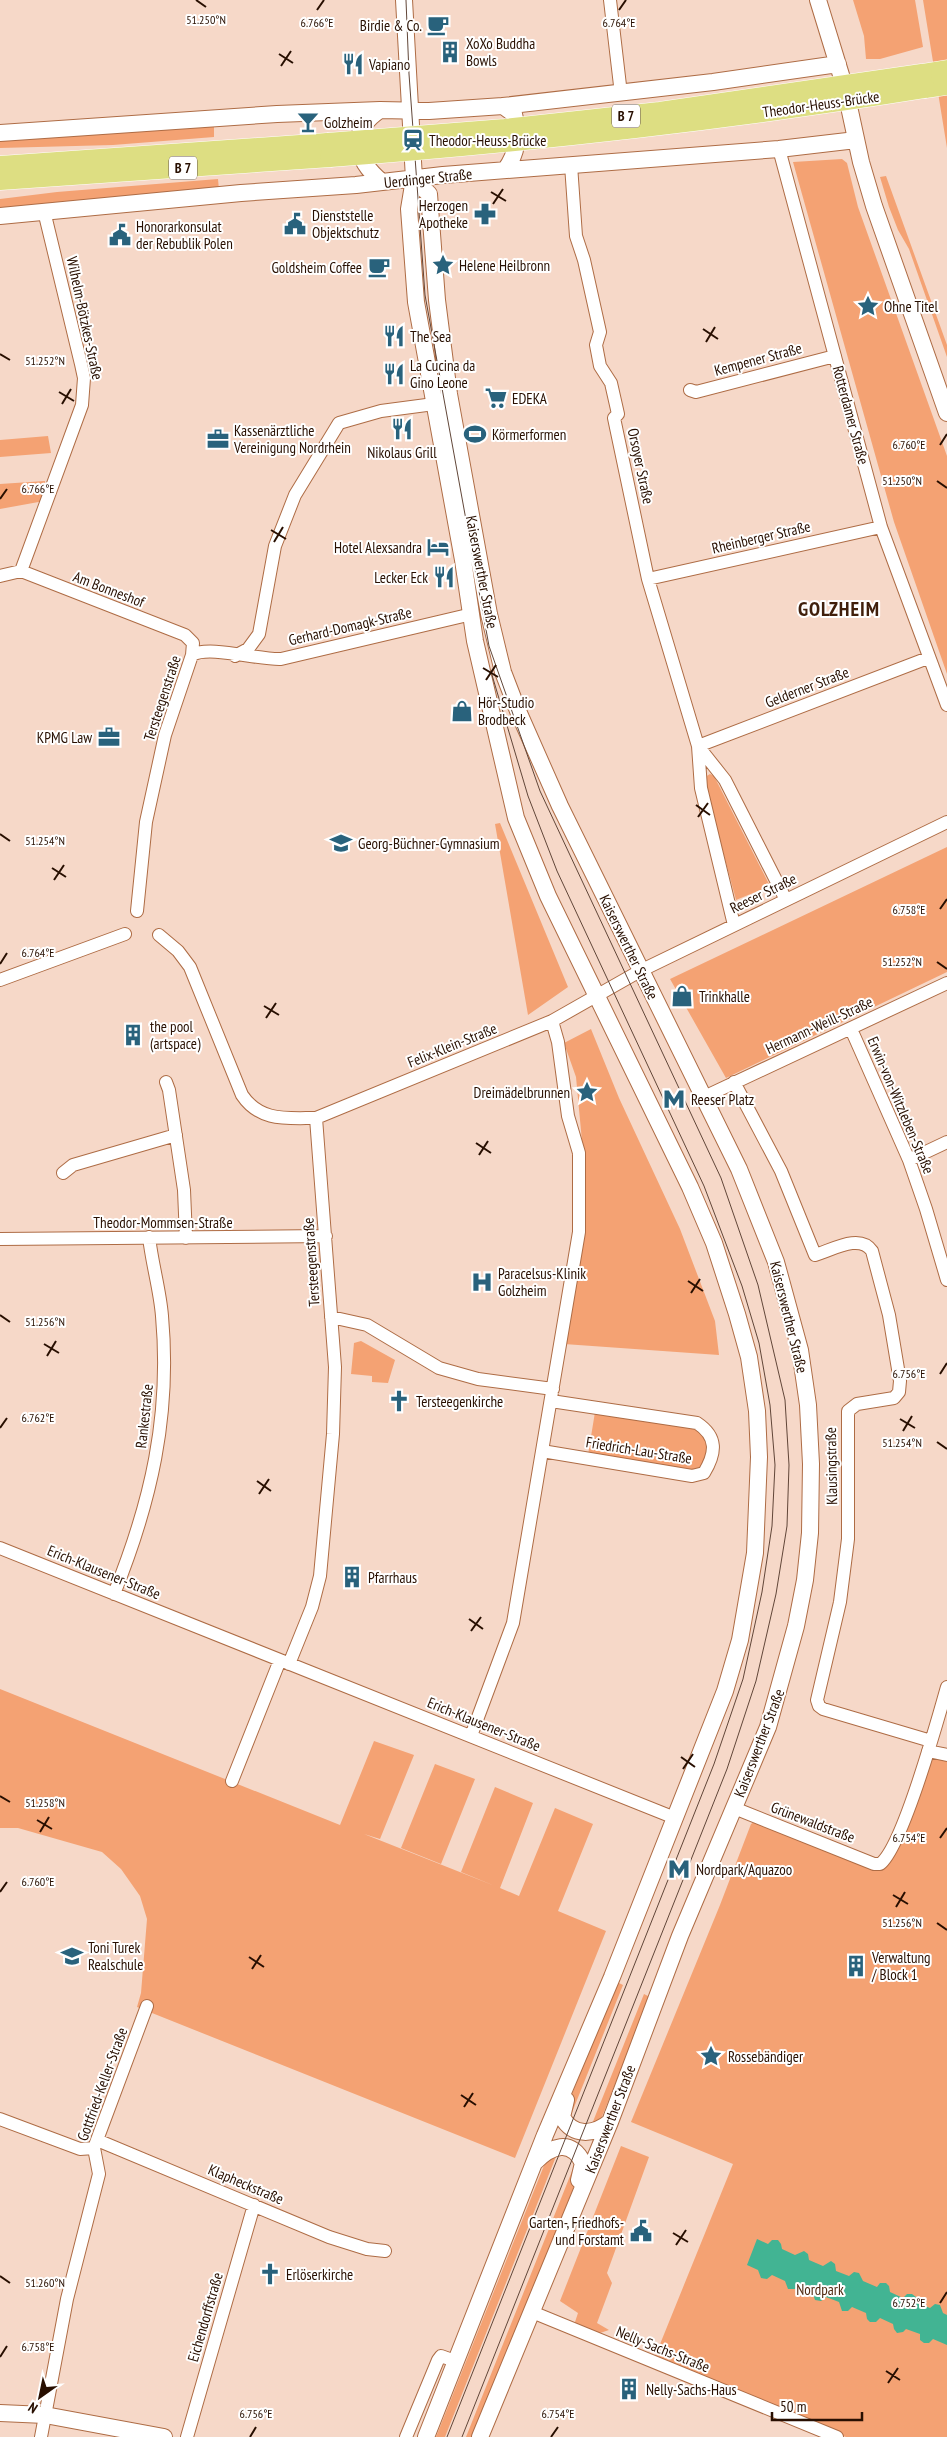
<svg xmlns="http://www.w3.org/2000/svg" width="947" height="2437" font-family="'PT Sans Narrow',sans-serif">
	<rect width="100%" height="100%" fill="#f6d8c8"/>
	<path fill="#f4a273" d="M853,0h62l8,47 -43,12h-14l-2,-23z
		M923,0h24v148z
		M214,125v12l-101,8 -113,3v-8z
		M842,159l5,4 11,44 89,249v218l-53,-152 -101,-360z
		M886,176l61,169v12l-38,-108 -11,-19 -9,-23 -9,-30z
		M218,179l1,11 -219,20v-11l57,-7z
		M48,436l3,17 -51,4v-17z
		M45,481l-1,20 -44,8v-25z
		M710,774l4,2 56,110 -34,14 -32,-119 1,-4z
		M500,823l68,164 -40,28 -33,-191z
		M947,847v125l-221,106 -56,-99z
		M591,1029l28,69 61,131 35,92 4,34 -155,-11 19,-192 -7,-75 -12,-34z
		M361,1341l34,19 -7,23 -16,-1v-6l-21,-2 3,-31z
		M595,1412l107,18 6,19 -5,17 -7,4 -108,-15z
		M0,1689l340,136 34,-84 40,14 -34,84 -16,-5 131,52 -34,-14 34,-85 38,16 -33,85 19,8 36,-88 38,16 -35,87 48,20 -91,227 -378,-151 4,-14 6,-74 -7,-23 -19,-27 -19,-17 -84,-24h-18z
		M932,1757l15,1v679h-101l-192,-78 79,-195 -102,-42 89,-217 31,-81 5,-3 125,47z
		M435,1764l40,15 -34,85 -40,-16z
		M617,1982l6,3 -52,130 -3,-11z
		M644,1994l6,3 -49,122 -9,5z
		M621,2146l28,11 -42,116 5,10 -15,40 12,7 -12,4 -23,-9 4,-12 -18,-12z
		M557,2154l-112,283h-9l109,-274z
		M576,2161l3,13 -105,263h-8z"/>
	<path fill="#42b493" d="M757,2239l11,5 4,-4h6l3,4 1,5 13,6 9,-4 4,3 1,6 14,6 8,-5 4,3 1,7 13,5 5,-4 5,1 4,8 14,6 3,-4h6l3,3 1,6 13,6 4,-4h5l4,3 1,6 13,5 5,-4 5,1 3,8 4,2v35v-5l-14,-6 -4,4h-5l-4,-3v-6l-14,-5 -3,3 -6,1 -3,-4 -1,-5 -13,-6 -4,4h-6l-3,-3 -1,-6 -14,-6 -4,4h-6l-3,-9 -13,-5 -5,4 -6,-1 -3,-9 -14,-5 -3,3h-7l-3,-8 -13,-6 -5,4 -6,-1 -3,-8 -11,-5z"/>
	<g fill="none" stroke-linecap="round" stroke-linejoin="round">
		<g stroke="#ae6c45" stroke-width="14">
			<path id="minor" d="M610,0l11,94
				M779,149l102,378 66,178
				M571,165l5,71 8,24 16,72 -4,13 4,21 11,17 7,31 -4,4 34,161 50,167 3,42 33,137
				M690,390l6,2 139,-36
				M21,571l61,-166 2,-27 -3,-14 -37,-153
				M0,576l21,-5 164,64 8,8 -1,12 -27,80 -19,87 -9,89
				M648,579l233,-52
				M192,655c17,-10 66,5 89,4l191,-45
				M235,656l13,-7 11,-15 16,-88 20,-51 44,-72 42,-12 53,-7
				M698,746l230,-88
				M698,746l27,34 61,120
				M159,935l19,16 12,16 52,128c18,27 45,23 74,23l19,249 -2,67 -13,142 -8,31 -23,57
				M0,980l125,-46
				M851,1029l58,131 17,49 21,71
				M166,1082l3,8 15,100 2,48
				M734,1082l47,89 34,84c17,-5 45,-22 57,-4l17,64 11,66 -1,11 -5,6 -37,6 -9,7v128l-8,63 -23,98 2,6 4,3 108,32
				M704,1097l243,-114
				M316,1118l236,-97 88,-50 307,-149
				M909,1160l38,-18
				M63,1173l10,-8 103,-30
				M0,1239l326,-3
				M331,1317l36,8 72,43 39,11 75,10
				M542,1451l150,25 12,-3c12,-20 14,-36 -7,-50l-146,-22
				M0,1548l675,270
				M114,1594c37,-92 57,-178 48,-278 -2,-26 -10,-52 -13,-79
				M471,1736l42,-113 66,-391v-79l-11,-37 -10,-74 -6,-21
				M928,1751l19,4
				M232,1781l48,-121
				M734,1808l140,56h6c22,-16 58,-145 67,-177
				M0,2119l80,30 14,-1
				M97,2140l232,97 38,12 18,2
				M532,2312l305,125
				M41,2437l26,-138 32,-125 -5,-26 53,-142
				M187,2437l67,-232
				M406,2437l32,-77 3,-4 14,5"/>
		</g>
		<g stroke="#ae6c45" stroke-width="18">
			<path id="tertiary" d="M404,0l10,179 -5,30 7,93 47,258 12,81 41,177 32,78 142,291 24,56 23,71 12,43 8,54 2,46 -4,96 -15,87 -15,51 -113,286 -67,158 -119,302
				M818,0l27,88 16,74 13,44 73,207
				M503,106l11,8c5,21 4,39 -9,56
				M380,110c-32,21 -25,50 2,72
				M0,133l277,-19 103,-4 49,1 74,-5 210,-24 125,-18
				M414,179l15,15 8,106 12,94 40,220 14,58 15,39 42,95 179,363 37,93 24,88 8,55 3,59 -1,69 -5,47 -9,46 -28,101 -88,209 -70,186 -130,315
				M0,216l241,-23 115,-8 87,-10 336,-26 77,-9
				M566,2100l-4,17c11,20 32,18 48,5
				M535,2162c16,-16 36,-24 48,1l-4,17
				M0,2413l45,2 119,22"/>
		</g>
		<g stroke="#fff" stroke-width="21">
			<path id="primary" d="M922,74l25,-4
				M925,88l22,-3
				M0,166l328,-23
				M0,180l330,-23"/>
		</g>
		<use href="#minor" stroke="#fff" stroke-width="12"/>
		<use href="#tertiary" stroke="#fff" stroke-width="16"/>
		<use href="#primary" stroke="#ddde82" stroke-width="20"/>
		<path stroke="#614638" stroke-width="1" d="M406,0l3,74 16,221 64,351 51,145 181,387 37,107 27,115 4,65 -2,61 -11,68 -20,87 -29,88 -265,668
			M447,2437l267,-673 29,-85 19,-87 10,-66 3,-61 -5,-60 -11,-62 -17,-57 -38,-100 -147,-315 -29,-75 -36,-121"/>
		<g stroke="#fff" stroke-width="21" stroke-linecap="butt">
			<path id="primary-bridge" d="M328,143l177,-14 155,-17 262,-38
				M330,157c199,-15 397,-37 595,-69"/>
		</g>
		<use href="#primary-bridge" stroke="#ddde82" stroke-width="20"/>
	</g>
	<path fill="none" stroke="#280f01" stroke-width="2" d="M196,0l10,7M317,10l7,-10M619,10l7,-10M279,54l14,9M281,66l10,-15M491,192l15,9M493,204l10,-15M703,329l15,10M706,342l9,-15M0,354l10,6M59,392l15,9M62,404l9,-15M940,445l7,-11M937,481l10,7M0,499l7,-10M271,530l15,9M274,542l9,-15M483,668l15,9M486,680l10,-15M696,805l14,10M698,817l10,-14M0,834l10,7M52,868l14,9M54,880l10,-15M940,909l7,-10M937,962l10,7M0,964l7,-11M264,1006l15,9M266,1018l10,-15M476,1143l15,10M479,1155l9,-14M688,1281l15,10M691,1293l9,-14M0,1315l10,7M44,1344l15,9M47,1356l9,-15M940,1374l7,-11M900,1419l15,9M0,1428l7,-10M903,1431l9,-15M937,1442l10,7M257,1481l14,10M259,1494l10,-15M469,1619l14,10M471,1631l10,-14M681,1757l14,10M683,1769l10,-15M0,1796l10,6M37,1820l15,9M40,1832l9,-15M940,1838l7,-10M0,1892l7,-10M893,1895l15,9M896,1907l9,-15M937,1923l10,7M249,1957l15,10M252,1969l9,-14M461,2095l15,10M464,2107l9,-14M673,2233l15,9M676,2245l10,-15M0,2276l10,7M940,2303l7,-11M0,2357l7,-11M886,2371l14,9M888,2383l10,-15M250,2437l6,-10M551,2437l7,-10"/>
	<defs>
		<g id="cafe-bare" transform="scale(1.725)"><path d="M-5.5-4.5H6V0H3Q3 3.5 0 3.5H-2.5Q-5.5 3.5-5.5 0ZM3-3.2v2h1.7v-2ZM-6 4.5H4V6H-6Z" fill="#29627c" stroke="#fff" stroke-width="2.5" paint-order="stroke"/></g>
		<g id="building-bare" transform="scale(1.725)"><path d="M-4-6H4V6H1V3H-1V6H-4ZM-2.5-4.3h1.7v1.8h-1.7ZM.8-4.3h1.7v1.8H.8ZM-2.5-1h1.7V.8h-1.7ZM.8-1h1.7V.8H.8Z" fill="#29627c" stroke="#fff" stroke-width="2.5" paint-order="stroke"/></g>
		<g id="restaurant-bare" transform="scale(1.725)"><path d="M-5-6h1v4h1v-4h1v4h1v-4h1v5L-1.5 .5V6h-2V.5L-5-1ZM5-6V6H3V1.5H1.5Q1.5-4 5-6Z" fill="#29627c" stroke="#fff" stroke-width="2.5" paint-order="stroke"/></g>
		<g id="bar-bare" transform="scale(1.725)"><path d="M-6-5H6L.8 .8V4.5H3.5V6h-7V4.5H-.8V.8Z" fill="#29627c" stroke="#fff" stroke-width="2.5" paint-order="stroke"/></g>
		<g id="station-bare" transform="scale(1.725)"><path d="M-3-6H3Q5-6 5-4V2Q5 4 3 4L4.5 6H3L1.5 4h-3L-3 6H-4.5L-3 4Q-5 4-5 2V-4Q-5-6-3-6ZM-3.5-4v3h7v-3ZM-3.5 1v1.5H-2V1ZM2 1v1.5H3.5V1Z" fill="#29627c" stroke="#fff" stroke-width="2.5" paint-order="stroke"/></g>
		<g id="pharmacy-bare" transform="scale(1.725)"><path d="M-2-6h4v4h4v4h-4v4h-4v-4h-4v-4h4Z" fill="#29627c" stroke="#fff" stroke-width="2.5" paint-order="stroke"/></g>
		<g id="civic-bare" transform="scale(1.725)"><path d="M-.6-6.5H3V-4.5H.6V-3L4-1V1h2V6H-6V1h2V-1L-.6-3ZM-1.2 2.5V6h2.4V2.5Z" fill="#29627c" stroke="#fff" stroke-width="2.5" paint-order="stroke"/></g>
		<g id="sight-bare" transform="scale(1.725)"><path d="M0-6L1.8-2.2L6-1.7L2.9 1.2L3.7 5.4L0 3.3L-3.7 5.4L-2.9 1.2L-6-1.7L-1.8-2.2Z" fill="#29627c" stroke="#fff" stroke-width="2.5" paint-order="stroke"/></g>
		<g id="supermarket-bare" transform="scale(1.725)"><path d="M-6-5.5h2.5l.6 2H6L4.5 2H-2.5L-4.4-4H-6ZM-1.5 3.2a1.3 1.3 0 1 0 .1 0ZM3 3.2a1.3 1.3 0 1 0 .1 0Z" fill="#29627c" stroke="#fff" stroke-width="2.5" paint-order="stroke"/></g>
		<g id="stadium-bare" transform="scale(1.725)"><path d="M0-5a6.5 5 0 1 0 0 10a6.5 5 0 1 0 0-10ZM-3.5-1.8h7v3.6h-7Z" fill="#29627c" stroke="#fff" stroke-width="2.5" paint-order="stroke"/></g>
		<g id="office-bare" transform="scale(1.725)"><path d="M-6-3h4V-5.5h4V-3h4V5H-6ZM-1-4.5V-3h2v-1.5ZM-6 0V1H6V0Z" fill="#29627c" stroke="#fff" stroke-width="2.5" paint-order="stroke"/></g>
		<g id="hotel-bare" transform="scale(1.725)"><path d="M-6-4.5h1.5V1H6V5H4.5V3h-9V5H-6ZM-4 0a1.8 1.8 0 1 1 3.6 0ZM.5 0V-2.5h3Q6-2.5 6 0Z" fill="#29627c" stroke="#fff" stroke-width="2.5" paint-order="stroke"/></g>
		<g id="shop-bare" transform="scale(1.725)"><path d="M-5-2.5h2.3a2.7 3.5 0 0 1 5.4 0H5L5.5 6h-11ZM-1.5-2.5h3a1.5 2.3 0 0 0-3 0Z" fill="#29627c" stroke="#fff" stroke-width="2.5" paint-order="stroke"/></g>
		<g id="school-bare" transform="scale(1.725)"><path d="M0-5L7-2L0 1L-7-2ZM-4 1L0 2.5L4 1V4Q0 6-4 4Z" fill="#29627c" stroke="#fff" stroke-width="2.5" paint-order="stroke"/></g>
		<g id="metro-bare" transform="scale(1.725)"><path d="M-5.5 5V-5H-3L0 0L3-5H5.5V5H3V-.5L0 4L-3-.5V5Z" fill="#29627c" stroke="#fff" stroke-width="2.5" paint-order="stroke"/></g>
		<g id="hospital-bare" transform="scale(1.725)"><path d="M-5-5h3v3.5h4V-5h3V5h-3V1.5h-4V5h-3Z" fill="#29627c" stroke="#fff" stroke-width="2.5" paint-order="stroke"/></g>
		<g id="church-bare" transform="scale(1.725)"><path d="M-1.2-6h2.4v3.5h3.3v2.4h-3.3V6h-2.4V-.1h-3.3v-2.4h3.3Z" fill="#29627c" stroke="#fff" stroke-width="2.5" paint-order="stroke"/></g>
	</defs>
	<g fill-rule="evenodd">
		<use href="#cafe-bare" x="438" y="25"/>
		<use href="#building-bare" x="450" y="52"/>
		<use href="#restaurant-bare" x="353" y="64"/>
		<use href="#bar-bare" x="308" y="122"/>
		<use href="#station-bare" x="413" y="140"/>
		<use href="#pharmacy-bare" x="485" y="214"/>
		<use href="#civic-bare" x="295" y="224"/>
		<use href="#civic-bare" x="120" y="235"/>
		<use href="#sight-bare" x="443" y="265"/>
		<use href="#cafe-bare" x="379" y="267"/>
		<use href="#sight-bare" x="868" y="306"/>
		<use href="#restaurant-bare" x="394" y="336"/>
		<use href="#restaurant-bare" x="394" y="374"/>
		<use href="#supermarket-bare" x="496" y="398"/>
		<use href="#restaurant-bare" x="402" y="429"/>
		<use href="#stadium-bare" x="475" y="434"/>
		<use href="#office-bare" x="218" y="439"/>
		<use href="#hotel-bare" x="438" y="547"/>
		<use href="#restaurant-bare" x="444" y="577"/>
		<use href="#shop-bare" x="462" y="711"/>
		<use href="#office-bare" x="109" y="737"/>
		<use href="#school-bare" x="341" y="843"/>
		<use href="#shop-bare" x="682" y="996"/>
		<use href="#building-bare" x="133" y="1035"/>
		<use href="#sight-bare" x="587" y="1092"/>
		<use href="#metro-bare" x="674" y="1099"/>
		<use href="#hospital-bare" x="482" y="1282"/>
		<use href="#church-bare" x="399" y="1401"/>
		<use href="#building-bare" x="352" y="1577"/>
		<use href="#metro-bare" x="679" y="1869"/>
		<use href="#school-bare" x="72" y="1956"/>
		<use href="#building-bare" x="856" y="1966"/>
		<use href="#sight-bare" x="711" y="2056"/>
		<use href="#civic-bare" x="641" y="2231"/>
		<use href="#church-bare" x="270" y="2274"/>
		<use href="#building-bare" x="629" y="2389"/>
	</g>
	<g text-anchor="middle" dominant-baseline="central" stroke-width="4" stroke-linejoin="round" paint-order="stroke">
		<g fill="#fff" stroke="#68574d" stroke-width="1">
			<rect x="612" y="104.5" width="28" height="23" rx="4"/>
			<rect x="169" y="156.5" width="28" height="23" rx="4"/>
		</g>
		<g font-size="14" font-weight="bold" fill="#280f01">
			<text x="626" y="116">B 7</text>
			<text x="183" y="168">B 7</text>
		</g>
		<g font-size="15" fill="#280f01" stroke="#fff" text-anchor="start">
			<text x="422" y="25" text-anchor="end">Birdie &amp; Co.</text>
			<text x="466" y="43">XoXo Buddha<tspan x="466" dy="17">Bowls</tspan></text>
			<text x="369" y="64">Vapiano</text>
			<text x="324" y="122">Golzheim</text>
			<text x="429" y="140">Theodor-Heuss-Brücke</text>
			<text x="468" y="205" text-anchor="end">Herzogen<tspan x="468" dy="17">Apotheke</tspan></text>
			<text x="312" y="215">Dienststelle<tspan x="312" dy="17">Objektschutz</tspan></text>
			<text x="136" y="226">Honorarkonsulat<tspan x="136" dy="17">der Rebublik Polen</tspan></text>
			<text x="459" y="265">Helene Heilbronn</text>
			<text x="362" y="267" text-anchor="end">Goldsheim Coffee</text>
			<text x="884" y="306">Ohne Titel</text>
			<text x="410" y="336">The Sea</text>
			<text x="410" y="365">La Cucina da<tspan x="410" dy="17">Gino Leone</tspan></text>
			<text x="512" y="398">EDEKA</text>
			<text x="234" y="430">Kassenärztliche<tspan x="234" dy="17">Vereinigung Nordrhein</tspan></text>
			<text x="492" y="434">Körmerformen</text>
			<text x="402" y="452" text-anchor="middle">Nikolaus Grill</text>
			<text x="422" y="547" text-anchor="end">Hotel Alexsandra</text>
			<text x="428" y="577" text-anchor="end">Lecker Eck</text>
			<text x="478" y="702">Hör-Studio<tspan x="478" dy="17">Brodbeck</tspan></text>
			<text x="92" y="737" text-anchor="end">KPMG Law</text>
			<text x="358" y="843">Georg-Büchner-Gymnasium</text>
			<text x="699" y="996">Trinkhalle</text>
			<text x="150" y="1026">the pool<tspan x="150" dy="17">(artspace)</tspan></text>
			<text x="570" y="1092" text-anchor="end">Dreimädelbrunnen</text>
			<text x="691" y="1099">Reeser Platz</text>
			<text x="498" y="1273">Paracelsus-Klinik<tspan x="498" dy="17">Golzheim</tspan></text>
			<text x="416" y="1401">Tersteegenkirche</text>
			<text x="368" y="1577">Pfarrhaus</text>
			<text x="696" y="1869">Nordpark/Aquazoo</text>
			<text x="88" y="1947">Toni Turek<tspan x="88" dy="17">Realschule</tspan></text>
			<text x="872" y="1957">Verwaltung<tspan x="872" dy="17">/ Block 1</tspan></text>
			<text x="728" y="2056">Rossebändiger</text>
			<text x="624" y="2222" text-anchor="end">Garten-, Friedhofs-<tspan x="624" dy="17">und Forstamt</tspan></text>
			<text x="286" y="2274">Erlöserkirche</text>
			<text x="646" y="2389">Nelly-Sachs-Haus</text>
		</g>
		<g font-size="15" fill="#280f01" stroke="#fff">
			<text transform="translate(821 104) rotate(-8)">Theodor-Heuss-Brücke</text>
			<text transform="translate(428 178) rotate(-6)">Uerdinger Straße</text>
			<text transform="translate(85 318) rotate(78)">Wilhelm-Bötzkes-Straße</text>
			<text transform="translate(758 359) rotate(-15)">Kempener Straße</text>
			<text transform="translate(851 415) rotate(75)">Rotterdamer Straße</text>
			<text transform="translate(641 466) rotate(78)">Orsoyer Straße</text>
			<text transform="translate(761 537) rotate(-13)">Rheinberger Straße</text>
			<text transform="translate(482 572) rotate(79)">Kaiserswerther Straße</text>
			<text transform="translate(109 589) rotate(21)">Am Bonneshof</text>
			<text transform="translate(350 626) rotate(-13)">Gerhard-Domagk-Straße</text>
			<text transform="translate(807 687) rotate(-21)">Gelderner Straße</text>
			<text transform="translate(162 698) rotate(-72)">Tersteegenstraße</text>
			<text transform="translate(763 893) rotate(-26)">Reeser Straße</text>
			<text transform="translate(629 947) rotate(64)">Kaiserswerther Straße</text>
			<text transform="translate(819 1025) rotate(-25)">Hermann-Weill-Straße</text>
			<text transform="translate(452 1045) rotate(-22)">Felix-Klein-Straße</text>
			<text transform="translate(901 1105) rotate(67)">Erwin-von-Witzleben-Straße</text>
			<text x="163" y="1222">Theodor-Mommsen-Straße</text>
			<text transform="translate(311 1262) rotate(-94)">Tersteegenstraße</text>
			<text transform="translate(789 1317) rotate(76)">Kaiserswerther Straße</text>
			<text transform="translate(144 1416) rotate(-84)">Rankestraße</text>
			<text transform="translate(639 1450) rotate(9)">Friedrich-Lau-Straße</text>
			<text transform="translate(831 1466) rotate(-91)">Klausingstraße</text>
			<text transform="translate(104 1572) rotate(22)">Erich-Klausener-Straße</text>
			<text transform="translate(484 1724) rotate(22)">Erich-Klausener-Straße</text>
			<text transform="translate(759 1743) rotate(-69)">Kaiserswerther Straße</text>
			<text transform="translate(813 1822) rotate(21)">Grünewaldstraße</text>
			<text transform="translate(102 2084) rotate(-70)">Gottfried-Keller-Straße</text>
			<text transform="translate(610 2119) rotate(-69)">Kaiserswerther Straße</text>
			<text transform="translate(246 2184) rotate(23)">Klapheckstraße</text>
			<text transform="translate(205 2317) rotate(-74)">Eichendorffstraße</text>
			<text transform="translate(663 2349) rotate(22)">Nelly-Sachs-Straße</text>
		</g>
		<g font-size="15" fill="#502910" stroke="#fff">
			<text x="820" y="2289">Nordpark</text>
		</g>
		<g font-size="20" font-weight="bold" letter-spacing="1" fill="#401f0b" stroke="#fff">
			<text x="839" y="609">GOLZHEIM</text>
		</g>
	</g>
	<g font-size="12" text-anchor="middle" fill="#280f01" stroke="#fff" stroke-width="4" stroke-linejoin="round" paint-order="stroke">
		<text x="206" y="24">51.250°N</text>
		<text x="317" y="27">6.766°E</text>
		<text x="619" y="27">6.764°E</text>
		<text x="45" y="365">51.252°N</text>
		<text x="909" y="449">6.760°E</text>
		<text x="902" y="485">51.250°N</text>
		<text x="38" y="493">6.766°E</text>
		<text x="45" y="845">51.254°N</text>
		<text x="909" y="914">6.758°E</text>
		<text x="38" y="957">6.764°E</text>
		<text x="902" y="966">51.252°N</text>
		<text x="45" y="1326">51.256°N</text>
		<text x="909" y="1378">6.756°E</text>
		<text x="38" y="1422">6.762°E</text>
		<text x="902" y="1447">51.254°N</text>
		<text x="45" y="1807">51.258°N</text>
		<text x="909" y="1842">6.754°E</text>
		<text x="38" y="1886">6.760°E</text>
		<text x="902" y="1927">51.256°N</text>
		<text x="45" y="2287">51.260°N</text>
		<text x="909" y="2307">6.752°E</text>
		<text x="38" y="2351">6.758°E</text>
		<text x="256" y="2418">6.756°E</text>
		<text x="558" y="2418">6.754°E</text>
	</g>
	<g transform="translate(40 2397) rotate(213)" stroke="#ffffff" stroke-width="4" paint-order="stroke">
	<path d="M0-4L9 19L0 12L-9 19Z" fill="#280f01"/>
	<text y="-8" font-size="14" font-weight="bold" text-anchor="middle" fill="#280f01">N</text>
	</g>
	<path d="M772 2412v8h90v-8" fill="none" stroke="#280f01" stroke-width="2.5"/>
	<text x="780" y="2412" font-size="15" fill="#280f01" stroke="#ffffff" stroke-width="4" paint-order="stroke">50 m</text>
</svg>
